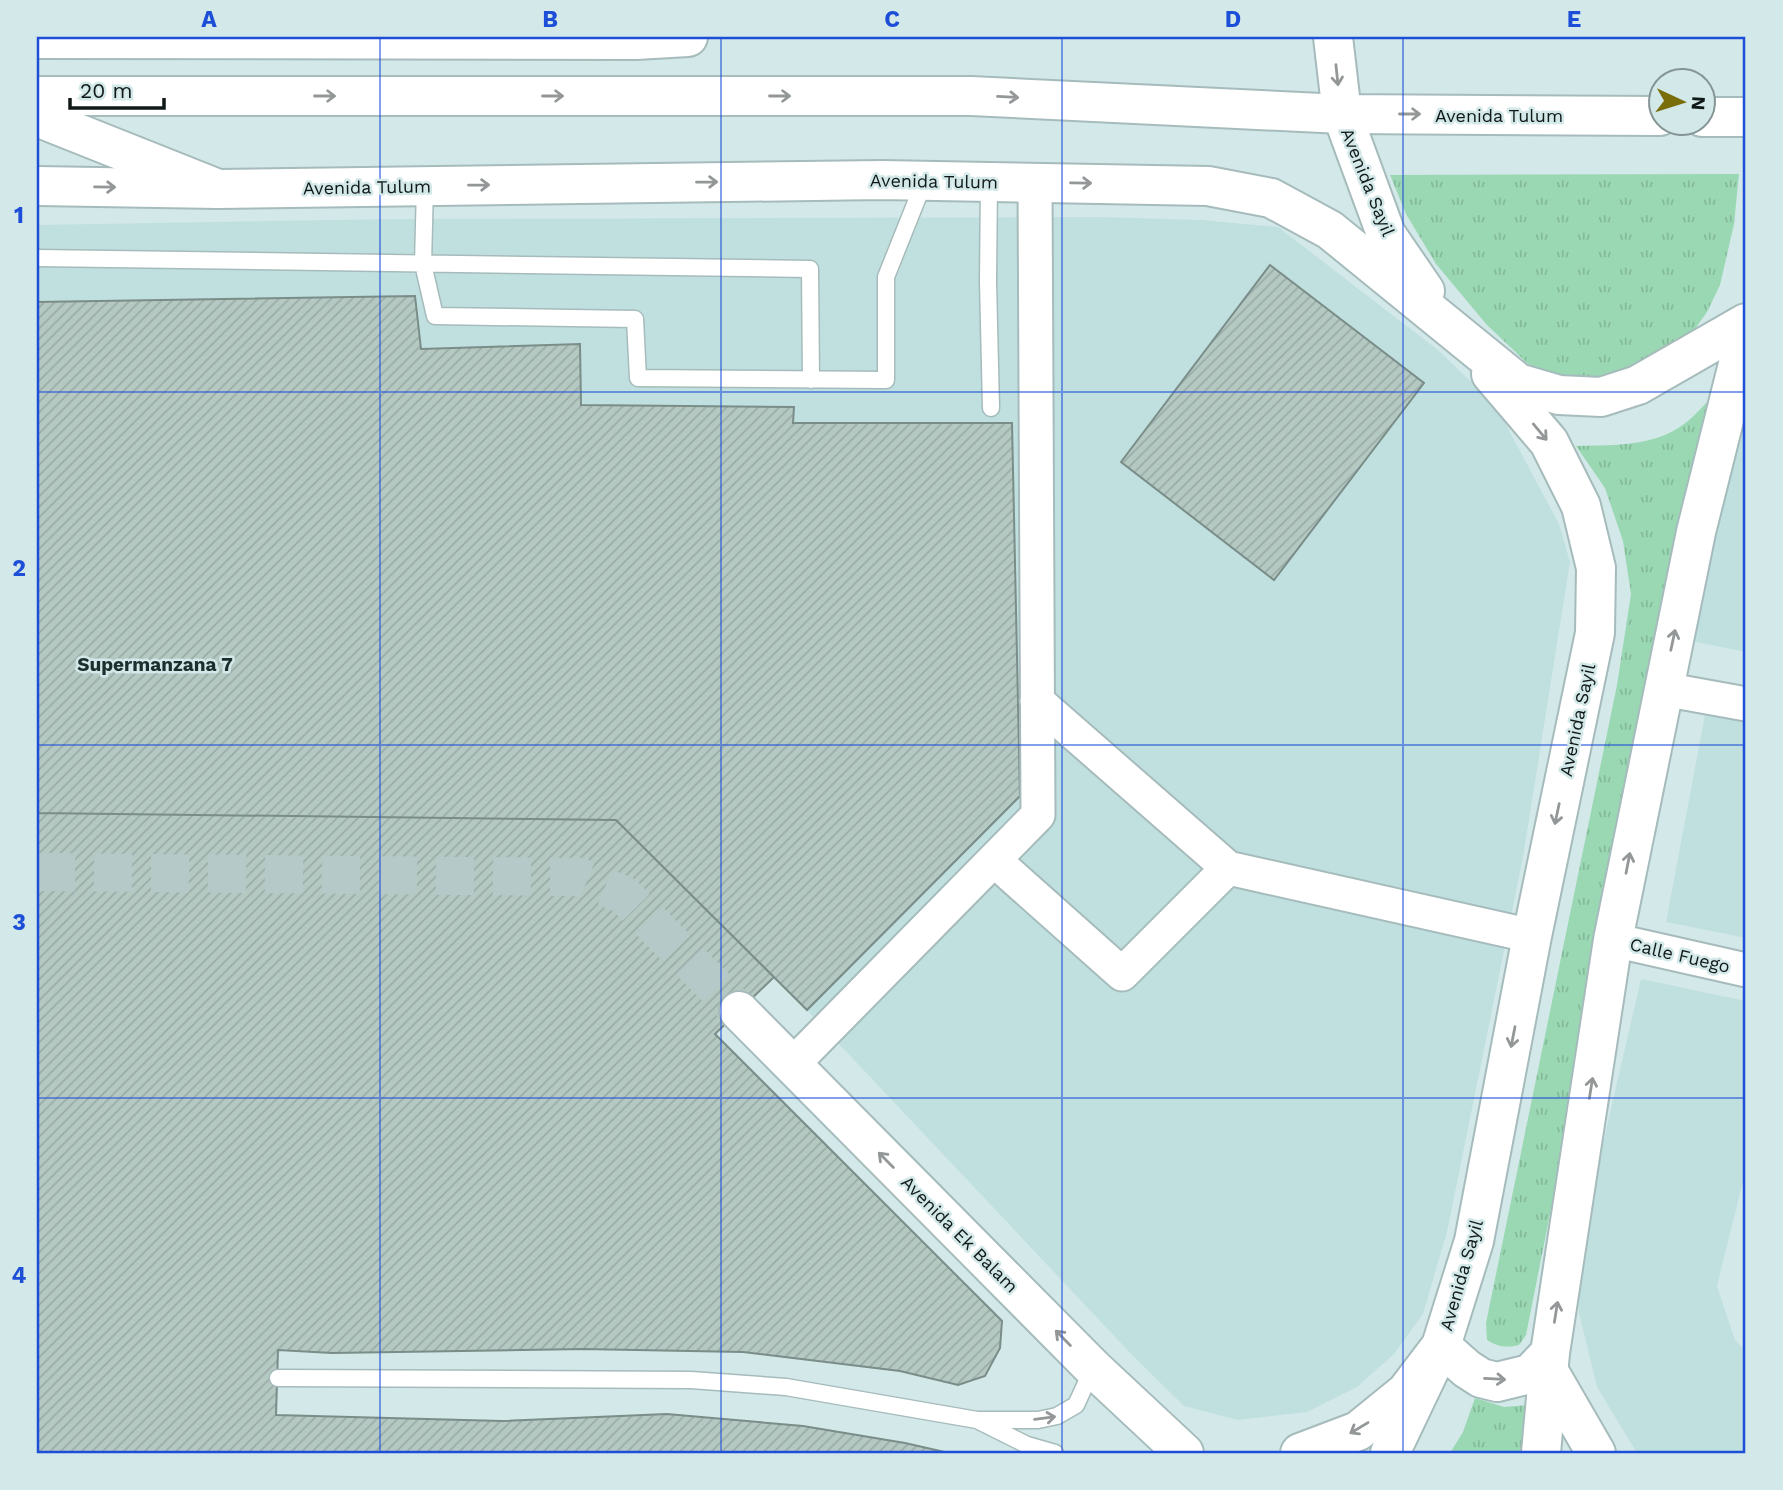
<svg xmlns="http://www.w3.org/2000/svg" width="1783" height="1490" font-family="'Work Sans',sans-serif">
	<defs>
		<pattern id="grass-tufts" width="24" height="20" patternUnits="userSpaceOnUse" patternTransform="scale(1.75)"><rect width="24" height="20" fill="#9ad8b3"/><path d="M3 7l-1-3M5 7V3M7 7l1-3M15 17l-1-3M17 17v-4M19 17l1-3" fill="none" stroke="#84b999"/></pattern>
		<pattern id="building-hatch" width="6" height="6" patternUnits="userSpaceOnUse" patternTransform="scale(1.75)"><rect width="6" height="6" fill="#b5c9c3"/><path d="M-1 1l2-2M0 6l6-6M5 7l2-2" fill="none" stroke="#9baca7"/></pattern>
	</defs>
	<rect width="100%" height="100%" fill="#d3e8e8"/>
	<path fill="#c0e0df" d="M1101,217l101,3 76,7 160,123 58,56 63,118 11,38 -47,295 -76,375 -24,82 -29,40 -37,33 -50,25 -69,8 -54,-14 -49,-48 -328,-348 -191,-190 -579,-6v-589l359,-6z
		M1746,418v234l-65,-13z
		M1707,704l39,7v227l-80,-16z
		M1641,979l105,22v168l-29,117 18,54 11,11v102h-109l-40,-66 -18,-74 1,-70z"/>
	<path fill="url(#grass-tufts)" d="M1739,174l-5,50 -14,61 -13,27 -15,21 -49,39 -58,10 -31,-2 -27,-17 -40,-38 -51,-61 -30,-50 -16,-39z
		M1712,397l-186,938 -7,10c-13,3 -21,2 -32,-5l-1,-17 131,-638 14,-91 -8,-53 -18,-53 -29,-42c36,-1 78,1 108,-22 10,-7 19,-18 28,-27z
		M1475,1398l29,9 25,-2 -6,48h-73l13,-21z"/>
	<path fill="url(#building-hatch)" stroke="#7a8d88" stroke-width="2" d="M1270,265l154,118 -150,197 -153,-118z
		M415,296l6,53 159,-5 1,61 213,2 -1,16h219l8,373 -213,214 -191,-190 -579,-7v-511z
		M37,813l579,7 158,157 -59,57 287,287 -2,27 -15,28 -27,9 -58,-14 -157,-19 -161,-3 -250,4 -54,-3 -2,65 226,6 165,-7 136,12 102,17 44,10h-912z"/>
	<g fill="none" stroke-linecap="round" stroke-linejoin="round">
		<path stroke="#b6c9c9" stroke-width="38" stroke-dasharray="38 19" stroke-linecap="butt" d="M37,872l543,5 44,18 115,116"/>
		<g stroke="#a6bbbb" stroke-width="19">
			<path id="lane" d="M989,182l-1,99 3,127
				M425,186l-2,78 12,52 200,3 3,59 248,2v-103l38,-95
				M37,258l773,11 1,111
				M278,1378l413,2 95,7 191,33h61l19,-4 19,-11 17,-37
				M979,1421l48,24 28,8"/>
		</g>
		<g stroke="#a6bbbb" stroke-width="37">
			<path id="street" d="M1663,689l83,15
				M1037,701l191,167
				M994,860l128,114 106,-106 304,68
				M1613,940l133,30
				M792,1065l246,-250 -3,-633"/>
		</g>
		<g stroke="#a6bbbb" stroke-width="42">
			<path id="secondary" d="M1333,37l9,77 44,120 39,57
				M37,186l181,3 664,-9 326,6 63,12 59,32 188,153 41,12 42,2 37,-12 108,-62
				M739,1011l354,357 91,85
				M1300,1453l58,-22 48,-39 35,-46 26,23 14,9 16,4 33,-8 20,-21
				M1390,1453l51,-107 33,-105 58,-305 63,-303 1,-65 -15,-62 -32,-64 -58,-68
				M1541,1453l9,-100 63,-413 83,-408 50,-200"/>
		</g>
		<g stroke="#a6bbbb" stroke-width="42">
			<path id="primary" d="M37,39l599,1 52,-3
				M37,96h934l371,18 318,2
				M37,117l181,72
				M1702,117h44
				M1548,1370l48,83"/>
		</g>
		<use href="#lane" stroke="#fff" stroke-width="16"/>
		<use href="#street" stroke="#fff" stroke-width="33"/>
		<use href="#secondary" stroke="#fff" stroke-width="38"/>
		<use href="#primary" stroke="#fff" stroke-width="38"/>
	</g>
	<defs><path id="oneway-shaft" d="M-6 0H5M1.5-3L5.5 0L1.5 3" fill="none" stroke-width="1.6" stroke-linecap="round" stroke-linejoin="round" transform="scale(1.75)"/></defs>
	<g stroke="#939797">
		<use href="#oneway-shaft" transform="translate(1337 75) rotate(84)"/>
		<use href="#oneway-shaft" transform="translate(325 96)"/>
		<use href="#oneway-shaft" transform="translate(553 96)"/>
		<use href="#oneway-shaft" transform="translate(780 96)"/>
		<use href="#oneway-shaft" transform="translate(1008 97) rotate(3)"/>
		<use href="#oneway-shaft" transform="translate(1410 114)"/>
		<use href="#oneway-shaft" transform="translate(707 182) rotate(-1)"/>
		<use href="#oneway-shaft" transform="translate(1081 183) rotate(1)"/>
		<use href="#oneway-shaft" transform="translate(479 185) rotate(-1)"/>
		<use href="#oneway-shaft" transform="translate(105 187) rotate(1)"/>
		<use href="#oneway-shaft" transform="translate(1540 432) rotate(50)"/>
		<use href="#oneway-shaft" transform="translate(1673 640) rotate(-78)"/>
		<use href="#oneway-shaft" transform="translate(1557 814) rotate(102)"/>
		<use href="#oneway-shaft" transform="translate(1628 863) rotate(-79)"/>
		<use href="#oneway-shaft" transform="translate(1513 1037) rotate(101)"/>
		<use href="#oneway-shaft" transform="translate(1591 1088) rotate(-81)"/>
		<use href="#oneway-shaft" transform="translate(886 1160) rotate(-135)"/>
		<use href="#oneway-shaft" transform="translate(1556 1312) rotate(-81)"/>
		<use href="#oneway-shaft" transform="translate(1063 1338) rotate(-135)"/>
		<use href="#oneway-shaft" transform="translate(1495 1379) rotate(3)"/>
		<use href="#oneway-shaft" transform="translate(1045 1418) rotate(-7)"/>
		<use href="#oneway-shaft" transform="translate(1359 1428) rotate(149)"/>
	</g>
	<path fill="none" stroke="#1d4ed8" stroke-width="2" stroke-opacity="0.55" d="M380,37v1416M721,37v1416M1062,37v1416M1403,37v1416M37,392h1709M37,745h1709M37,1098h1709"/>
	<g text-anchor="middle" dominant-baseline="central" stroke-width="5" stroke-linejoin="round" paint-order="stroke">
		<g font-size="18" fill="#101818" stroke="#d3e8e8">
			<text x="1499" y="115">Avenida Tulum</text>
			<text transform="translate(934 181) rotate(1)">Avenida Tulum</text>
			<text transform="translate(1368 182) rotate(68)">Avenida Sayil</text>
			<text transform="translate(367 187) rotate(-1)">Avenida Tulum</text>
			<text transform="translate(1577 720) rotate(-78)">Avenida Sayil</text>
			<text transform="translate(1680 955) rotate(13)">Calle Fuego</text>
			<text transform="translate(960 1234) rotate(45)">Avenida Ek Balam</text>
			<text transform="translate(1461 1275) rotate(-74)">Avenida Sayil</text>
		</g>
		<g font-size="19" font-weight="bold" fill="#1c2e2d" stroke="#d3e8e8">
			<text x="155" y="664">Supermanzana 7</text>
		</g>
	</g>
	<rect width="1783" height="1490" fill="none" stroke="#d3e8e8" stroke-width="77"/>
	<g transform="translate(1682 102) rotate(94)"><circle r="33" fill="#d3e8e8" stroke="#859595" stroke-width="2"/>
	<path d="M0-5L12 26L0 18L-12 26Z" fill="#7a6e0b"/>
	<text y="-10" font-size="19" font-weight="bold" text-anchor="middle" fill="#101818">N</text>
	</g>
	<path d="M70 98v10h94v-10" fill="none" stroke="#101818" stroke-width="3.5"/>
	<text x="80" y="98" font-size="21" fill="#101818" stroke="#d3e8e8" stroke-width="5" paint-order="stroke">20 m</text>
	<rect x="38" y="38" width="1706" height="1414" fill="none" stroke="#1d4ed8" stroke-width="2.5"/>
	<g font-size="23" text-anchor="middle" font-weight="bold" fill="#1d4ed8">
		<text x="209" y="27">A</text>
		<text x="550" y="27">B</text>
		<text x="892" y="27">C</text>
		<text x="1233" y="27">D</text>
		<text x="1574" y="27">E</text>
		<text x="19" y="223">1</text>
		<text x="19" y="576">2</text>
		<text x="19" y="930">3</text>
		<text x="19" y="1283">4</text>
	</g>
</svg>
